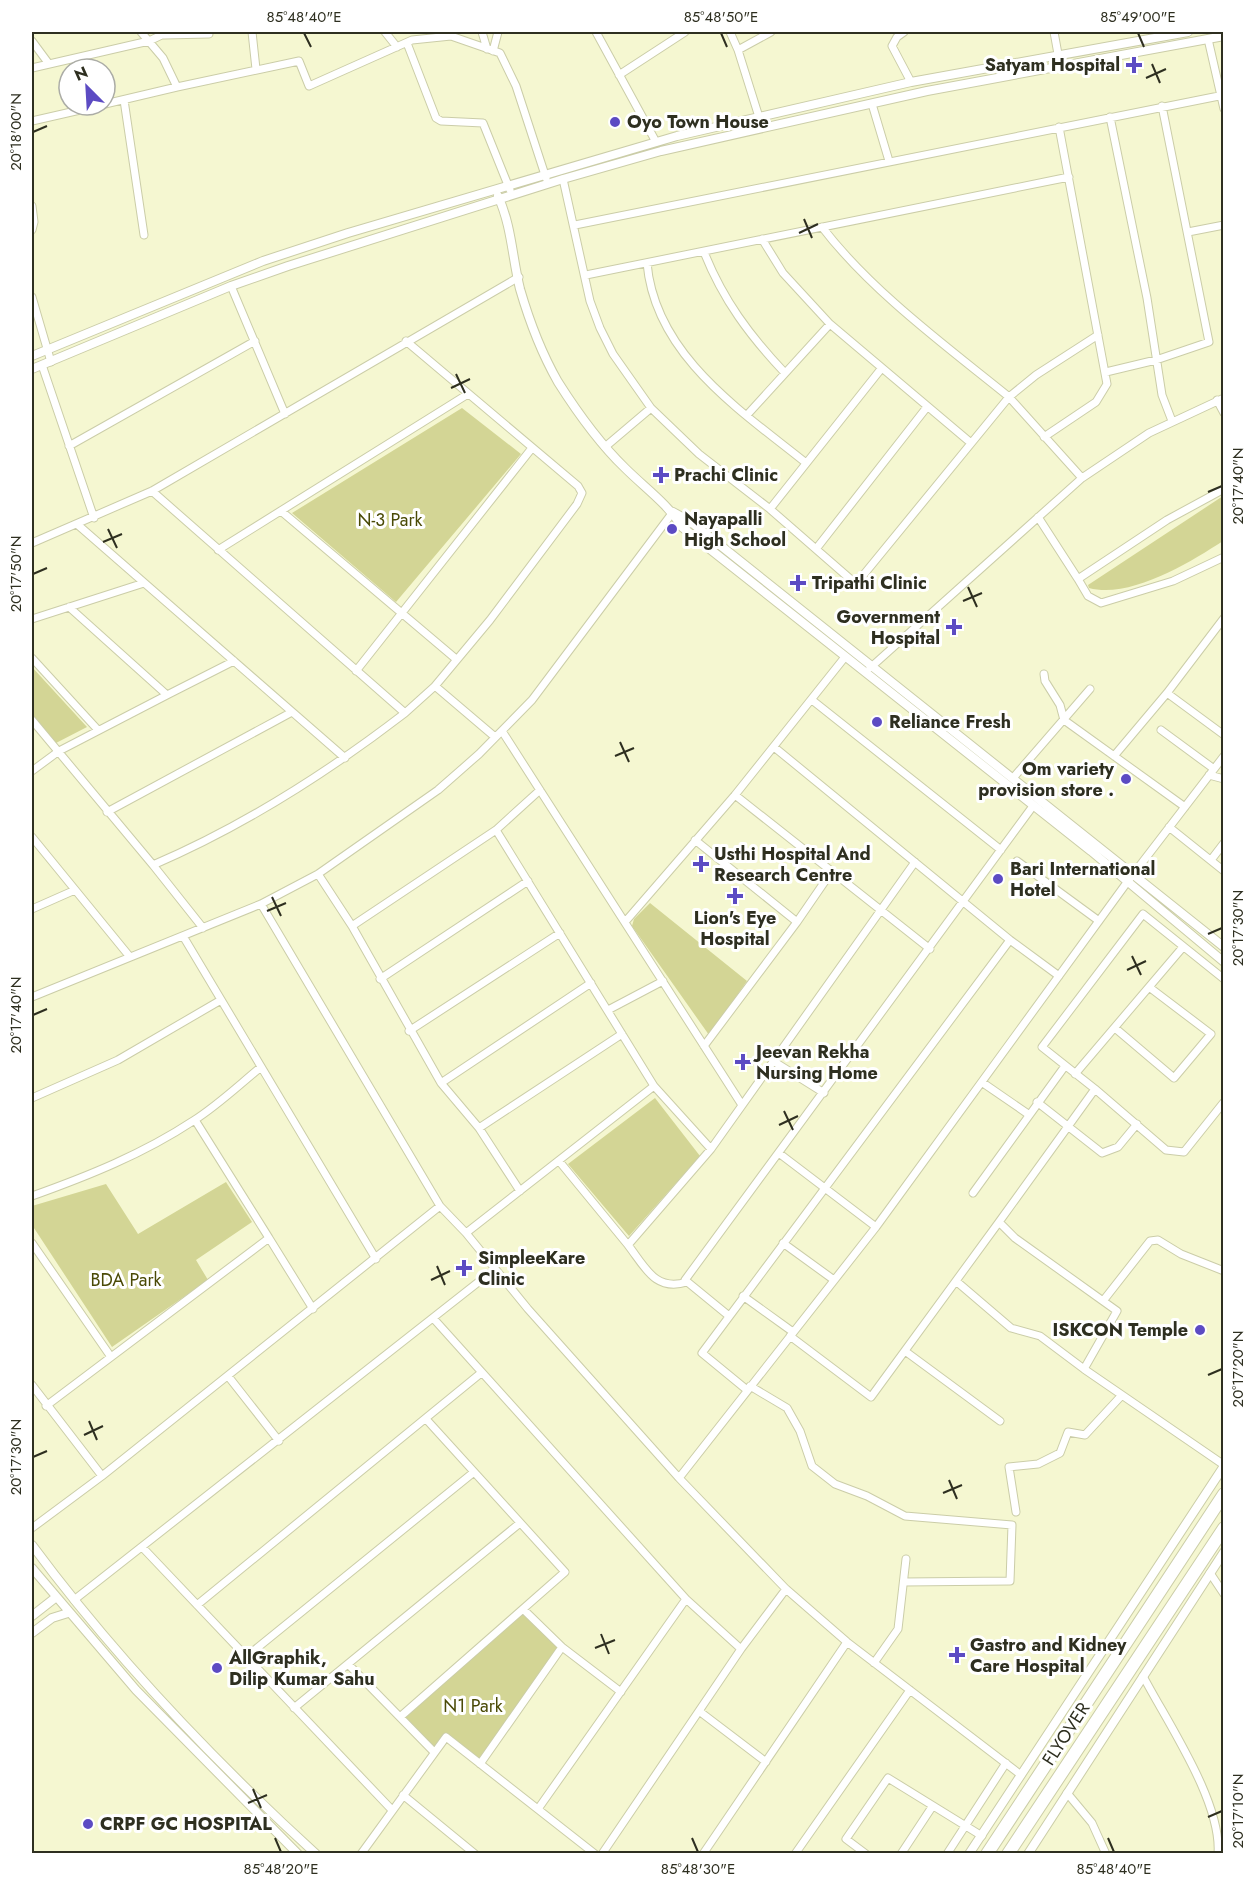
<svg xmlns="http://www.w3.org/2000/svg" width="1255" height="1885" font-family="Jost,sans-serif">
	<rect width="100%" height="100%" fill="#f5f7d1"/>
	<path fill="#d3d595" d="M462,408l59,46 -125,148 -104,-89z
		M1223,496v45c-34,22 -93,58 -134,47l-1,-3z
		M32,667l55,60 -31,16 -24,-28z
		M650,903l97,78 -38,54 -77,-109 2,-7z
		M655,1098l45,58 -71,80 -61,-72z
		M226,1182l26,40 -56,38 12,20 -96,67 -80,-122v-19l74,-22 32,50z
		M523,1609l39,38 -82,117 -34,-27 -12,15 -34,-35z"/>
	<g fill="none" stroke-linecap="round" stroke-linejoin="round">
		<g stroke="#cbcda8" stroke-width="9">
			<path id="minor" d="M141,32l22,26 14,29 122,-26 10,25 103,-46 39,-4 49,17 16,33 30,92
				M252,32l4,37
				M385,32l12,15
				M482,32l5,17
				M596,32l60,110
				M730,32l8,18
				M904,32l-7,5 -5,9 19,36
				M1054,32l4,22
				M164,35l45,-1
				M1208,39l16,70
				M32,41l17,23
				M407,43l29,75 5,3 42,2 27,67
				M493,51l5,-19
				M32,68l117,-27 19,-9
				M619,75l66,-43
				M124,100l20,135
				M105,104l72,-17
				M872,104l17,57
				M759,117l-21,-67 33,-18
				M1110,117l37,181 15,97 10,26
				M32,121l70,-16
				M563,179l27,122 10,27 13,26 38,54 48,46 71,55 86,75 153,-187 73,81
				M32,206l2,16 -2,8
				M575,225l649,-130
				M822,227c49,64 124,119 187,170l27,-22 62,-40
				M1188,232l36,-7
				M704,252c19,48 46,84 81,121
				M647,263c8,92 93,147 159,200
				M586,275l483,-98
				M231,286l54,128
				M32,297l19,65
				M830,324l141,119
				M406,341l172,145 4,7 -5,11 -87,116 -55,66 60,51
				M42,365l52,153
				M1106,372l50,-12 53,-18 -47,-236
				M1217,400l7,13
				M747,415l83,-91 -47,-51 -21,-34
				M1044,437l52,-35 11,-18 -48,-257
				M69,446l186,-105
				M605,447l46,-39
				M152,491l253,222 30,-27
				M770,509l111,-140
				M281,511l175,148
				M1038,517l40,62 89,-59 57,-31
				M78,525l267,233
				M32,543l120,-52 367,-214
				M816,549l111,-142
				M218,550l250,-156
				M1078,579l10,17 13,7 72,-22 51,-24
				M32,619l112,-36
				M32,658l66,72
				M870,668l212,-190 67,-45 75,-35
				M356,671l176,-223
				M1044,674l1,7 15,24 4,15 121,87
				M1167,693l57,42
				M167,695l67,-34
				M812,700l189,150
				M32,720l121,145
				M1161,730l53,39
				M502,731l240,374
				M774,747l236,193 49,36
				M1114,756l53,-63 57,-75
				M32,771l27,-20 108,-56 -98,-88
				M1209,775l15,4
				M1013,778l77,-89
				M735,795l195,154
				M107,812l185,-100
				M1169,827l55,44
				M496,830l158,256
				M32,837l98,120
				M695,840l102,82 35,-51
				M1211,860l13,-17
				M1017,861l82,60
				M915,862l-204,287 -57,-63 -188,147 62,76 151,169 107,111 61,53 174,133
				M318,874l34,52 89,157 38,45 41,63
				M261,904l179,302 26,27
				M32,909l43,-19
				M625,922l110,-127 110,-138
				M352,926l144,-96 44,-40
				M203,928l-50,-63c91,-39 174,-92 252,-152
				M183,936l193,323
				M380,979l148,-98
				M32,997l229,-93 57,-30 120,-84 41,-36 53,-54 141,-188
				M608,1010l55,-29
				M1115,1028l59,50 37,-44 -62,-47
				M409,1031l151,-98
				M704,1046l93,-124
				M773,1061l51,32
				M1075,1074l108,-127
				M441,1083l150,-100
				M983,1083l45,31
				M1095,1089l-53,-42 101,-133 81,65
				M32,1098l86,-38 103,-60
				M1037,1102l65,51 16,-6 19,-23
				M195,1120l74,118
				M479,1128l143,-94
				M780,1154l96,73
				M559,1161l69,84 83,-96
				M973,1193l92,-127
				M32,1196c56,-20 111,-42 161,-75 24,-15 46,-36 68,-54
				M999,1222l96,-133 71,61 18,2 40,-50
				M32,1243l79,114
				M783,1243l51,37
				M628,1245c17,22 27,47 59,37
				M1224,1271l-43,-17 -23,-14 -8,1 -47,60 14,10 -33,58 140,96
				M956,1281l55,47 29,8 44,33
				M743,1296l50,36
				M729,1316l-44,-36 348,-474
				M433,1318l253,281 55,50
				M790,1336l81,61 128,-175 16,16 88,63
				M905,1351l95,70
				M228,1376l51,65
				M32,1385l70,91
				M750,1386l37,22 13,23 12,35 23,18 32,12 38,20 107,9 -2,56 -106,1
				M747,1390l-45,-37 308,-413
				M46,1406l223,-168 44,71
				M679,1478l197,-251 252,-346 96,-125
				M1016,1512l-7,-45 29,-3 22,-11 8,-21 17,3 37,-40
				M32,1528l70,-52 338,-270
				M143,1548l249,262
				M1210,1573l14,21
				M74,1600l421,-331
				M197,1605l284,-232
				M523,1609l39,38 59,45
				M246,1657l228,-185
				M874,1663l24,-34 8,-70
				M348,1664l86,88
				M1143,1676c24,46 79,126 75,178
				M294,1708l226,-185
				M699,1711l67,51
				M400,1717l165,-145 -139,-153
				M480,1764l82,-117
				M1067,1793l25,30 14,31
				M403,1795l72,59
				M538,1809l148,-210
				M361,1854l85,-117 149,117
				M602,1854l139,-205 45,-60
				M703,1854l144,-212
				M795,1854l115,-164
				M866,1854l-20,-15 42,-61 94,58
				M901,1854l31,-47
				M947,1854l59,-91"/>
		</g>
		<g stroke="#cbcda8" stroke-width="10">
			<path id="tertiary" d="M498,196c14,31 14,61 22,93 9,31 22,65 38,93 19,30 41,61 67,86 20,20 42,35 57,59l409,324 133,111
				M32,356l231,-95 85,-28 329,-97 234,-54 277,-50
				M32,369l199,-83 57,-20 275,-87 98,-28 266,-60 297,-55
				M673,512l18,10 533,425
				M32,1545c83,112 181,215 284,309
				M32,1568l104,122 162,164
				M32,1616l23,-18
				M32,1633l20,-15 16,-5
				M969,1854l255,-388
				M1028,1854l196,-302"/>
		</g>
		<g stroke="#cbcda8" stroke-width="14">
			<path id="trunk" d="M987,1854l237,-360
				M1008,1854l216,-326"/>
		</g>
		<use href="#minor" stroke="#fff" stroke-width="7"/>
		<use href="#tertiary" stroke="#fff" stroke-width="8"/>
		<use href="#trunk" stroke="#fff" stroke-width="12"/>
	</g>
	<path fill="none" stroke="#2e2f20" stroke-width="2" d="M304,33l7,14M721,33l6,14M1138,33l6,14M1152,64l8,19M1146,78l20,-9M33,132l14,-6M804,219l8,19M799,233l19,-9M456,374l9,19M451,388l19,-9M1208,492l14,-6M108,529l9,19M103,542l19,-8M33,574l14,-6M968,587l9,20M963,601l19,-8M620,742l9,20M615,756l19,-8M272,897l9,19M267,911l19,-8M1208,934l14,-6M1132,956l9,19M1127,970l19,-9M33,1015l14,-6M784,1111l9,19M779,1125l19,-9M437,1266l8,19M431,1280l19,-9M1208,1375l14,-6M89,1421l8,19M84,1435l19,-9M33,1457l14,-6M949,1480l8,19M943,1493l19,-8M601,1634l8,20M595,1648l20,-8M253,1789l8,19M248,1803l19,-8M1208,1817l14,-6M275,1838l6,14M692,1838l6,14M1108,1838l6,14"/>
	<g fill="#5c4bc3" stroke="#fff" stroke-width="2">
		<path d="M1131 56h6v6h6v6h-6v6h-6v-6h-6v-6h6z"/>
		<circle cx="615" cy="122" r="6"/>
		<path d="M658 466h6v6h6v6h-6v6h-6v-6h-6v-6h6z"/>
		<circle cx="672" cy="529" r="6"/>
		<path d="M795 574h6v6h6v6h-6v6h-6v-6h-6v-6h6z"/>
		<path d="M951 618h6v6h6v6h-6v6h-6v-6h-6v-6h6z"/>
		<circle cx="877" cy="722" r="6"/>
		<circle cx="1126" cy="779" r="6"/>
		<path d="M698 855h6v6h6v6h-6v6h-6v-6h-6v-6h6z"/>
		<circle cx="998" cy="879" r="6"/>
		<path d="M732 887h6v6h6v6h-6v6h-6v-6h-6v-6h6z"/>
		<path d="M740 1053h6v6h6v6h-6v6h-6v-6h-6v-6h6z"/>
		<path d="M461 1259h6v6h6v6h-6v6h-6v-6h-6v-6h6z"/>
		<circle cx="1200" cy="1330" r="6"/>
		<path d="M954 1646h6v6h6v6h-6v6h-6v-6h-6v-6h6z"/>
		<circle cx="217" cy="1668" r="6"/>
		<circle cx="88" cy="1824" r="6"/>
	</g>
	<g text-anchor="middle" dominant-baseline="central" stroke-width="6" stroke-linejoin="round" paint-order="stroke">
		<g font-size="18" font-weight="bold" fill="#2e2f20" stroke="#fff" text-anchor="start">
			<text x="1120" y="65" text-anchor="end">Satyam Hospital</text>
			<text x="627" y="122">Oyo Town House</text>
			<text x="674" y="475">Prachi Clinic</text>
			<text x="684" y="519">Nayapalli<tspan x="684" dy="21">High School</tspan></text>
			<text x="812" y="583">Tripathi Clinic</text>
			<text x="940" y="617" text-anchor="end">Government<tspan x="940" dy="21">Hospital</tspan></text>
			<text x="889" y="722">Reliance Fresh</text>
			<text x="1114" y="769" text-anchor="end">Om variety<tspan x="1114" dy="21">provision store .</tspan></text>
			<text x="714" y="854">Usthi Hospital And<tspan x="714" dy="21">Research Centre</tspan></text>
			<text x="1010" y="869">Bari International<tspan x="1010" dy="21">Hotel</tspan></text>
			<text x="735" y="918" text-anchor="middle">Lion's Eye<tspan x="735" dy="21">Hospital</tspan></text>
			<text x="756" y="1052">Jeevan Rekha<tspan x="756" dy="21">Nursing Home</tspan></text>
			<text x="478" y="1258">SimpleeKare<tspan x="478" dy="21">Clinic</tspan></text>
			<text x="1188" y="1330" text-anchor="end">ISKCON Temple</text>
			<text x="970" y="1645">Gastro and Kidney<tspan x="970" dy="21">Care Hospital</tspan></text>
			<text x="229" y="1658">AllGraphik,<tspan x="229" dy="21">Dilip Kumar Sahu</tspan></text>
			<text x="100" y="1824">CRPF GC HOSPITAL</text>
		</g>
		<g font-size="18" fill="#4a4a06" stroke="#fff">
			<text x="390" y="520">N-3 Park</text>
			<text x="126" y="1280">BDA Park</text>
			<text x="473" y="1706">N1 Park</text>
		</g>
		<g font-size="18" fill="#2e2f20" stroke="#fff">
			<text transform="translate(1066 1734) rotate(-57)">FLYOVER</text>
		</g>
	</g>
	<rect width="1255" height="1885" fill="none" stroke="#ffffff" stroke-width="66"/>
	<g transform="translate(87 87) rotate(336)"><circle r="28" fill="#ffffff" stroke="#abaca6" stroke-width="1.5"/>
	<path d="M0-4.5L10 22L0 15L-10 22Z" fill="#5c4bc3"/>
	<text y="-9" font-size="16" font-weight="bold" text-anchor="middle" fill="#2e2f20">N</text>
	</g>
	<rect x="33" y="33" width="1189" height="1819" fill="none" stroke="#2e2f20" stroke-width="2"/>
	<g font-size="15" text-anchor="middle" fill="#2e2f20">
		<text x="304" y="22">85°48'40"E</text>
		<text x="721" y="22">85°48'50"E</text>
		<text x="1138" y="22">85°49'00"E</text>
		<text transform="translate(16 132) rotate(-90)" y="5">20°18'00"N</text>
		<text transform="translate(1238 486) rotate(-90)" y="5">20°17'40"N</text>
		<text transform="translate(16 574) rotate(-90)" y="5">20°17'50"N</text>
		<text transform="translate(1238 928) rotate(-90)" y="5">20°17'30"N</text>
		<text transform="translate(16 1015) rotate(-90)" y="5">20°17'40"N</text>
		<text transform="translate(1238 1369) rotate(-90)" y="5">20°17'20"N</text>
		<text transform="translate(16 1457) rotate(-90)" y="5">20°17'30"N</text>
		<text transform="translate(1238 1811) rotate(-90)" y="5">20°17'10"N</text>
		<text x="281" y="1874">85°48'20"E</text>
		<text x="698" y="1874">85°48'30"E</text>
		<text x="1114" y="1874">85°48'40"E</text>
	</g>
</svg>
